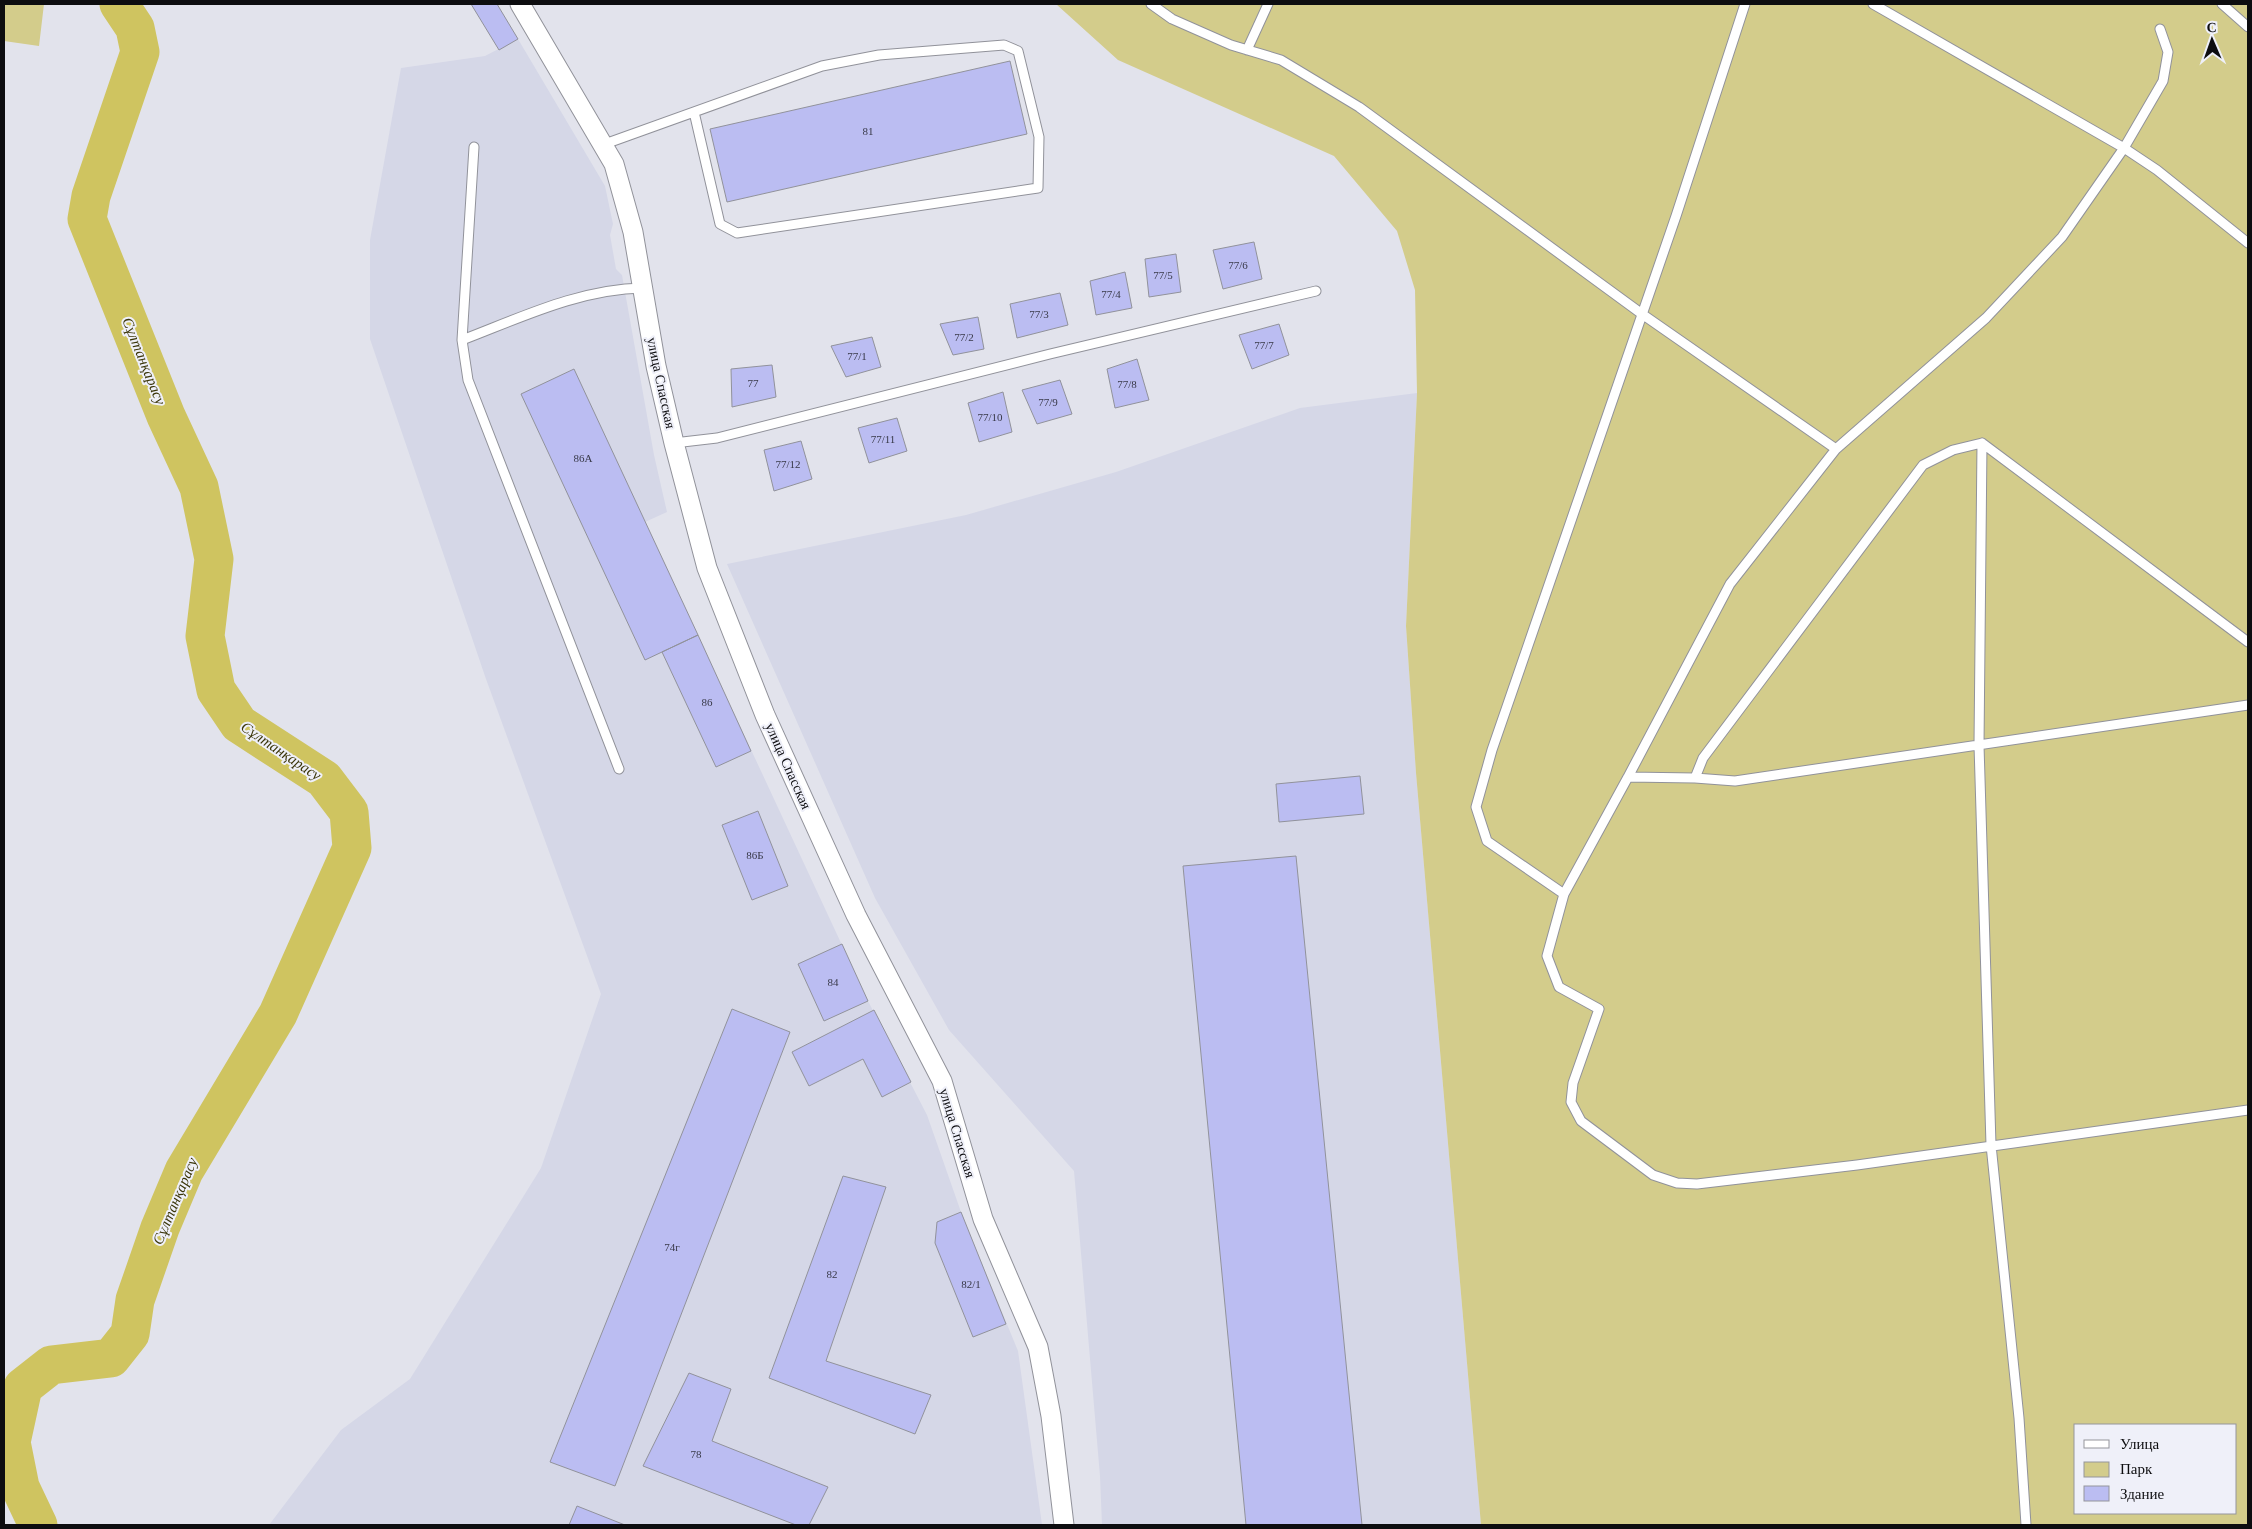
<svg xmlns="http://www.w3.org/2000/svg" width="2252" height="1529" font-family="'Times New Roman',serif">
	<rect width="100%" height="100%" fill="#e2e3ec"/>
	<path fill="#d5d7e7" d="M518,39l87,147 8,38 -3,11 6,34 6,6 32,180 13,57 -22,10 223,479 59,114 34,97 57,139 24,174h-773l72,-95 69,-51 131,-211 60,-174 -115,-315 -116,-340v-99l31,-172 84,-12z
		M1417,393l-11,233 10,147 65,752h-379l-2,-49 -26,-305 -125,-141 -74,-132 -148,-334 239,-49 150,-43 184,-64z"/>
	<path fill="#d3cc8b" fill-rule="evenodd" d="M4,4h40l-5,42 -35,-5z
		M1056,4h1192v1521h-767l-65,-752 -10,-147 11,-233 -2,-103 -18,-59 -63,-75 -216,-96zM2076,1425h160v88h-160z"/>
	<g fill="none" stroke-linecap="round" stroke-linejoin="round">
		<path stroke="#cfc460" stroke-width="39" d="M38,1525l-18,-38 -9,-45 12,-55 28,-22 60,-7 19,-24 5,-34 25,-72 24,-57 94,-157 74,-166 -3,-36 -25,-33 -85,-55 -23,-34 -11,-54 9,-77 -15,-72 -33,-71 -79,-197 4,-23 49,-144 -5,-24 -16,-24"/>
	</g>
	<path fill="#bbbdf2" stroke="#91929b" d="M471,4h26l21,35 -19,11z
		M1010,61l17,73 -300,68 -17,-73z
		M1254,242l8,37 -39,10 -10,-39z
		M1176,254l5,38 -32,5 -4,-38z
		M1125,272l7,36 -36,7 -6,-34z
		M1060,293l8,32 -51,13 -7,-34z
		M978,317l6,32 -31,6 -13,-31z
		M1279,324l10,31 -37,14 -13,-34z
		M872,337l9,30 -35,10 -15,-31z
		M1137,359l12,41 -34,8 -8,-39z
		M772,365l4,32 -44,10 -1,-38z
		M574,369l124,266 -53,25 -124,-266z
		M1060,380l12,34 -35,10 -15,-34z
		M1003,392l9,40 -33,10 -11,-39z
		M897,418l10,33 -38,12 -11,-35z
		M801,441l11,38 -38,12 -10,-41z
		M698,635l53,116 -35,16 -54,-115z
		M1360,776l4,38 -85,8 -3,-38z
		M758,811l30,75 -36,14 -30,-75z
		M1296,856l66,669h-116l-63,-659z
		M842,944l26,57 -44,20 -26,-57z
		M732,1009l58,23 -175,454 -65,-24z
		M874,1010l37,72 -29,15 -19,-38 -54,27 -17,-34z
		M843,1176l43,11 -60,174 105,34 -16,39 -146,-56z
		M961,1212l45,112 -33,13 -38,-94 2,-21z
		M689,1373l42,16 -19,52 116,46 -19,38h-13l-153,-59z
		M577,1506l48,19h-56z"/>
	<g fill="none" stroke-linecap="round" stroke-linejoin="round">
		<g stroke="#91929a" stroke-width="11">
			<path id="service" d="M1151,4l21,15 59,26 50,15 78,47 283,207 194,135
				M1745,4l-69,212 -184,534 -16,57 11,34 77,53 -17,62 12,31 40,22 -26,74 -2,19 10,19 72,54 24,8 20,1 160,-19 391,-55
				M1873,4l251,144 33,22 91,73
				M2222,4l26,23
				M1247,50l21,-46
				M602,145l220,-79 57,-11 125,-10 14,6 21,86 -1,51 -301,45 -17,-9 -26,-112
				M474,147l-12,193 6,40 151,389
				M462,340c58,-22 117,-51 181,-52
				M674,443l43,-5 333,-84 266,-63
				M1982,443l-3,302 12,400 28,273 7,107
				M1628,777l102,-193 106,-135 150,-131 76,-81 62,-89 39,-67 5,-29 -8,-23
				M1695,778l40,3 513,-76
				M1564,894l64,-117 67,1 8,-20 220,-293 30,-15 29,-7 266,199"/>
		</g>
		<g stroke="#91929a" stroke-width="21">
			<path id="minor" d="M520,4l94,160 19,68 23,134 18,77 33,125 58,147 91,200 86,166 41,138 55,128 13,69 13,109"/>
		</g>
		<use href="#service" stroke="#fff" stroke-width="9"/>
		<use href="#minor" stroke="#fff" stroke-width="19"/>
	</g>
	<g text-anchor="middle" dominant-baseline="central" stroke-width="4" stroke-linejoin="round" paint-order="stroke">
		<g font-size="11" fill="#383948">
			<text x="868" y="131">81</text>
			<text x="1238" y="265">77/6</text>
			<text x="1163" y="275">77/5</text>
			<text x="1111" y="294">77/4</text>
			<text x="1039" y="314">77/3</text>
			<text x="964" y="337">77/2</text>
			<text x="1264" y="345">77/7</text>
			<text x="857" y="356">77/1</text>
			<text x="753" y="383">77</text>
			<text x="1127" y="384">77/8</text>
			<text x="1048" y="402">77/9</text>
			<text x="990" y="417">77/10</text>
			<text x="883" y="439">77/11</text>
			<text x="583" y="458">86А</text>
			<text x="788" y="464">77/12</text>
			<text x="707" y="702">86</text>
			<text x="755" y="855">86Б</text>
			<text x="833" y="982">84</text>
			<text x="672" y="1247">74г</text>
			<text x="832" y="1274">82</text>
			<text x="971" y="1284">82/1</text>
			<text x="696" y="1454">78</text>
		</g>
		<g font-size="14" fill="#0d0d10" stroke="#eff0f9">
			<text transform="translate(661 383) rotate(78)">улица Спасская</text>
			<text transform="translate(788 766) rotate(66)">улица Спасская</text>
			<text transform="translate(957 1133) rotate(73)">улица Спасская</text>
		</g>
		<g font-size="15" font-style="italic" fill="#3b360a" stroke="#eff0f9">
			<text transform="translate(144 361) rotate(68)">Сұлтанқарасу</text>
			<text transform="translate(281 751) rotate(34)">Сұлтанқарасу</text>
			<text transform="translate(175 1201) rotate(-67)">Сұлтанқарасу</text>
		</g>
	</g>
	<rect width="2252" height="1529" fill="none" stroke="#0d0d10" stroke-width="10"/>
	<rect x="2074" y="1424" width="162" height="90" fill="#eff0f9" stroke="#95959c"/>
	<rect x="2084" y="1440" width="25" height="8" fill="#ffffff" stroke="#95959c"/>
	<text x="2120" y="1449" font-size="15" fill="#0d0d10">Улица</text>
	<rect x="2084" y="1462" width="25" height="15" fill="#d3cc8b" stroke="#95959c"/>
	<text x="2120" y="1474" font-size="15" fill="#0d0d10">Парк</text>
	<rect x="2084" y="1486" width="25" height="15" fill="#bbbdf2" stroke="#95959c"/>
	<text x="2120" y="1499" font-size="15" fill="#0d0d10">Здание</text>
	<g transform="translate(2212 40) rotate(358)" stroke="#eff0f9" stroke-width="4" paint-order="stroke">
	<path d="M0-4L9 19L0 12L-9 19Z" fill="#0d0d10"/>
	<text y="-8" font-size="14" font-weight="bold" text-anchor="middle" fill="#0d0d10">С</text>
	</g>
</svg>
